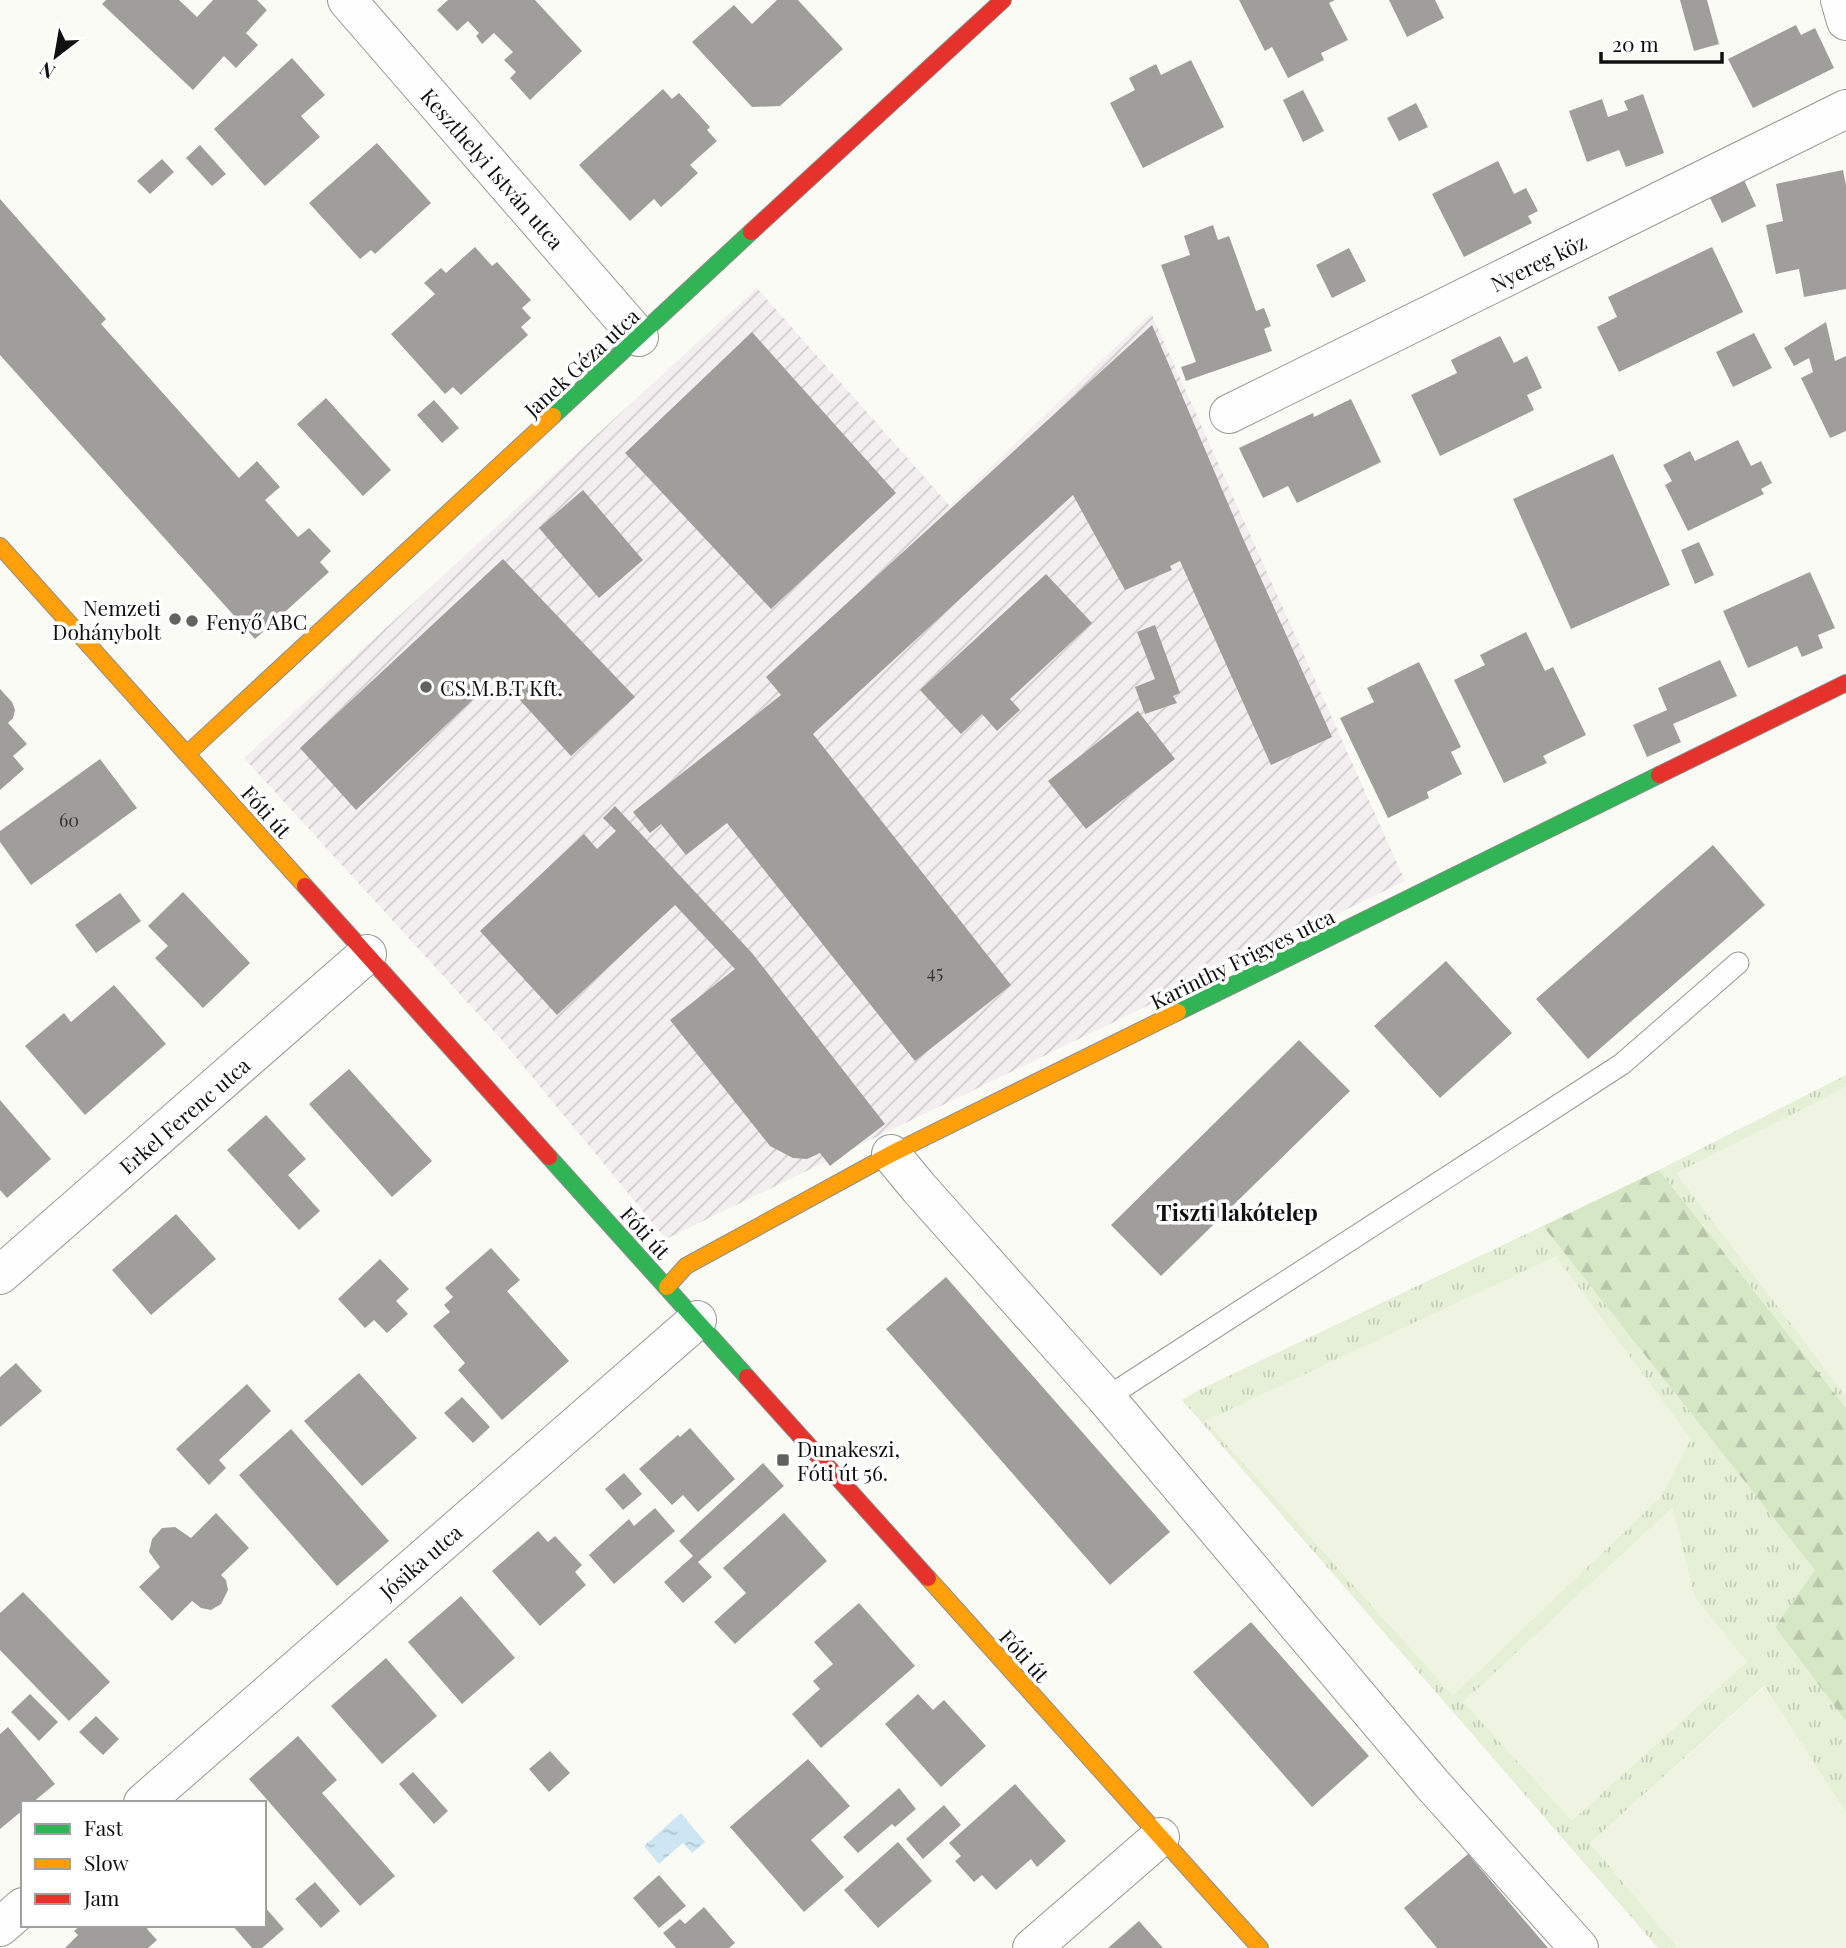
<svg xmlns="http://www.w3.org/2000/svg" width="1846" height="1948" font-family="'Playfair Display',serif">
	<defs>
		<pattern id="industrial-furrows" width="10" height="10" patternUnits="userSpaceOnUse" patternTransform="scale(1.75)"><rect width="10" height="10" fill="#f3eff1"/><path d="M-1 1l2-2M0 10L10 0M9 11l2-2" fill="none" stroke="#cfccce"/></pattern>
		<pattern id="grass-tufts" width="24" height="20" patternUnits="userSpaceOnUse" patternTransform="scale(1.75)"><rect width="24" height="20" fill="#e5f0d7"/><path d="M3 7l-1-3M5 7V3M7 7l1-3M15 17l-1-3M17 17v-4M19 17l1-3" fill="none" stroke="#c3cdb8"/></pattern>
		<pattern id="forest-firs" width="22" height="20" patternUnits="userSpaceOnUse" patternTransform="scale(1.75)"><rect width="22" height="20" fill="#d6e7c6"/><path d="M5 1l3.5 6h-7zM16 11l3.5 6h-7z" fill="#b7c5a9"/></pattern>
		<pattern id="water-ripples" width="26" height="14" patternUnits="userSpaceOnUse" patternTransform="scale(1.75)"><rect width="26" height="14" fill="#cee6f3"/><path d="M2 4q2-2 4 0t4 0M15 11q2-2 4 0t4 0" fill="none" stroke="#b0c4cf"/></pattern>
	</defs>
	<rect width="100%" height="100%" fill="#fbfbf6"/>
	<path fill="url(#industrial-furrows)" d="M757,288l193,218 201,-193 254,568 -739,358 -166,-201 -256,-280z"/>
	<path fill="url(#grass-tufts)" fill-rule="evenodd" d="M1846,1075v12l-169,87 169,222v12l-187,-238z
		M1543,1226l273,344 -41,57 71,94v92l-82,-127 -174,157 88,105h-20l-476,-548 17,-10zM1672,1508l23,90 52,64 -283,40z"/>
	<path fill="url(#forest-firs)" d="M1659,1170l187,238v313l-71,-94 40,-57 -272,-344z"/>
	<path fill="#eef4e1" d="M1846,1087v309l-170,-223z
		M1556,1256l135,183 -30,58 -208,199 -248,-275z
		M1672,1508l23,90 52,64 -175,159 -109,-119z
		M1765,1686l81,127v135h-168l-88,-105z"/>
	<path fill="url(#water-ripples)" d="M681,1813l24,29 -13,11 -9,-10 -24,21 -15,-18z"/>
	<path fill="#9f9e9b" d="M106,0h73l18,17 16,-17h44l10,10 -21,23 12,12 -22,23 -12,-12 -31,34 -91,-86z
		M448,0h87l47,51 -52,49 -20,-22 6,-6 -12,-12 9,-8 -19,-19 -12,11 -6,-8 3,-3 -11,-12 -11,10 -20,-21z
		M777,0h21l45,49 -63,57 -28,1 -60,-65 42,-37 18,19z
		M1239,0h96l-6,3 19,37 -27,13 3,7 -36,18 -16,-31 -7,4z
		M1389,0h46l9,18 -37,19z
		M1680,0h27l12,44 -25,7z
		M1796,25l5,10 14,-7 19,40 -81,40 -25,-49z
		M292,58l33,37 -24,21 19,21 -55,49 -51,-57z
		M1191,60l33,67 -81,41 -33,-65 25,-13 -6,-12 27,-14 5,11z
		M663,89l9,10 7,-6 31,34 -3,3 10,11 -27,24 8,8 -18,17 -19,17 -7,-8 -24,22 -51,-56z
		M1303,90l21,41 -21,11 -20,-42z
		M1643,94l21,59 -38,14 -7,-17 -32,12 -18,-51 33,-12 6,18 20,-7 -4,-9z
		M1416,103l12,24 -29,14 -12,-23z
		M377,143l54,60 -56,51 -4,-4 -11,9 -51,-56z
		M200,145l26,29 -14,12 -26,-28z
		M162,159l12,13 -24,22 -13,-13z
		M1498,161l16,33 12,-6 12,23 -10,5 4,7 -68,34 -32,-63z
		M1843,170l3,15v104l-42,8 -5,-28 -23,5 -10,-49 17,-4 -7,-37z
		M1744,180l12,26 -34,17 -13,-27z
		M0,199l106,120 -5,5 138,154 18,-17 23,26 -15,13 33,37 11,-9 22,23 -11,11 9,10 -74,67 -255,-284z
		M1213,225l5,15 11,-4 27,75 8,-3 7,18 -7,3 8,22 -86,30 -5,-14 15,-5 -35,-97 29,-10 -6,-19z
		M475,247l17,19 5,-4 34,38 -9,8 9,10 -10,9 7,8 -67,60 -8,-8 -8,7 -54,-60 44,-40 -11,-11 17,-15 5,5z
		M1712,247l31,65 -124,60 -22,-45 20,-10 -9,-20z
		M1349,248l17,33 -34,17 -16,-33z
		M1826,322l9,39 11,-5v75l-16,7 -29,-60 12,-6 -4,-14 -15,8 -10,-18z
		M1152,325l89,209 91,203 -61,28 -91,-204 -10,5 2,4 -47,20 -52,-95 -260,239 198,251 -96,76 -188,-238 -41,32 -25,-31 -11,9 -17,-21 148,-117 -15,-18z
		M752,332l144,161 -125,116 -146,-156z
		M1754,333l18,35 -39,19 -17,-35z
		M1500,336l14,27 13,-7 15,32 -15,7 7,15 -94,46 -29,-61 46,-22 -6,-13z
		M326,398l65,72 -28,26 -66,-72z
		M1351,399l30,63 -84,41 -9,-17 -25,12 -24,-50 74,-35 1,4z
		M434,400l25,28 -17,15 -25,-28z
		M1738,440l13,26 10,-5 11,22 -11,6 3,5 -76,37 -23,-46 7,-4 -9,-16 27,-14 5,10z
		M1613,454l57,131 -99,44 -58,-130z
		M583,490l60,70 -44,38 -60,-70z
		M1699,542l15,33 -19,9 -14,-34z
		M503,559l132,138 -64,59 -73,-80 -142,134 -56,-62z
		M1810,572l25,56 -17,7 5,13 -21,9 -5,-11 -49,22 -25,-57z
		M1046,574l46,49 -82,76 10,11 -23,21 -15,-17 -21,20 -41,-44z
		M1155,625l25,68 -7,3 4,7 -32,11 -10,-27 20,-8 -18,-47z
		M1526,632l19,39 8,-4 33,68 -43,21 4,7 -43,20 -50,-103 31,-15 -5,-10z
		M1720,660l17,36 -64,28 8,18 -34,15 -14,-32 34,-15 -9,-22z
		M1419,662l42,85 -10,5 11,22 -35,18 2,6 -41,20 -48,-100 34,-16 -7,-14z
		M0,689l12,13 3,8 -2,8 -5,5 19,21 -14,12 11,13 -24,21z
		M1138,711l37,48 -89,70 -38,-48z
		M100,759l37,49 -106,77 -31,-43v-11z
		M615,806l137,147 133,171 -55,42 -10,-13 -13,6 -14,-1 -23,-12 -100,-126 65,-51 -60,-64 -118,110 -77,-84 104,-97 13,15 19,-18 -13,-13z
		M1713,845l52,60 -177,154 -52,-60z
		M183,892l67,71 -47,45 -48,-50 13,-12 -20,-20z
		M120,893l21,28 -45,32 -21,-28z
		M1446,961l66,72 -72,65 -66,-72z
		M114,985l52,59 -81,71 -60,-69 39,-33 7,9z
		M1299,1040l51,51 -189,185 -50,-51z
		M349,1069l83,92 -40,36 -83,-93z
		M0,1100l51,59 -44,39 -7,-8z
		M266,1115l40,44 -18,16 32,36 -21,19 -72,-80z
		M176,1214l40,45 -65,56 -39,-45z
		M491,1248l29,32 -13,11 62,70 -67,59 -44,-50 7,-7 -32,-37 17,-14 -6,-7 9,-8 -8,-9z
		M380,1259l29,30 -13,12 12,13 -21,19 -13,-13 -9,8 -27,-29z
		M946,1277l224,255 -60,53 -224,-256z
		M16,1363l26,28 -42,36v-50z
		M359,1373l58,65 -55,48 -58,-65z
		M247,1384l24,27 -52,49 7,8 -17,17 -33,-36z
		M462,1397l28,30 -17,16 -29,-30z
		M690,1428l45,51 -37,33 -15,-17 -11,10 -33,-36 39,-34 2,2z
		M291,1429l98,112 -52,45 -98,-111z
		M763,1463l21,23 -86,76 14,15 -29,26 -19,-21 29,-26 -14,-15z
		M624,1473l18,21 -19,16 -18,-21z
		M655,1508l20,23 -61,53 -25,-29 40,-36 5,7z
		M216,1513l33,35 -28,27 5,5 2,10 -7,14 -10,6 -10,-2 -9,-7 -20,20 -33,-34 21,-20 -11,-15 3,-13 10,-11 13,-1 16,11z
		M784,1513l43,48 -92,83 -21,-22 32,-29 -23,-25z
		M538,1531l10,11 7,-6 27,29 -7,7 11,13 -46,41 -48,-55z
		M23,1592l87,90 -41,39 -69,-71v-37z
		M461,1596l54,62 -53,46 -54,-62z
		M859,1603l56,63 -94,82 -29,-34 28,-25 -7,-8 20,-17 -19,-22z
		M1251,1622l118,134 -57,51 -119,-135z
		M386,1658l51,58 -55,48 -51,-58z
		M30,1694l28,28 -19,19 -28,-29z
		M918,1694l15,16 11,-10 42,46 -45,41 -56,-63z
		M96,1716l23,23 -16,16 -24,-23z
		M8,1727l47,57 -23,19h-9v7l-23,19v-95z
		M298,1736l39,44 -15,13 73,83 -35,30 -111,-127z
		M550,1751l20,22 -21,19 -20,-23z
		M808,1759l42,47 -39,34 33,37 -40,35 -74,-85z
		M413,1772l35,39 -14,13 -35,-40z
		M1015,1784l51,57 -29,26 -6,-8 -35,31 -14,-15 -8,7 -19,-21 6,-5 -12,-13z
		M899,1788l17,21 -21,18 -3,-3 -34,29 -15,-16z
		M944,1805l17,20 -38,34 -17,-20z
		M898,1842l34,39 -54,47 -34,-38z
		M1468,1854l80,94h-111l-33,-40z
		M659,1875l27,31 -27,22 -26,-30z
		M315,1882l25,29 -19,17 -26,-29z
		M264,1906l20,23 -22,19h-10l-20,-23h32z
		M704,1907l31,36 -6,5h-53l-13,-15 17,-14 5,5z
		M1139,1921l24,27h-55z
		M81,1925h70l-4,4 10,11 -9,8h-83l13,-13 -4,-4z"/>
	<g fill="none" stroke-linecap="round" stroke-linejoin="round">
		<g stroke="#969694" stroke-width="23">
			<path id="lane" d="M1106,1398l516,-334 116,-101"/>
		</g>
		<g stroke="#969694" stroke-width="40">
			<path id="street" d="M347,0l292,337
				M1840,0l6,21
				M1229,414l617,-305
				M891,1154l28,34 187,210 326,386 147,164
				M0,1275l367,-321
				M143,1803l554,-483
				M0,1927l23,-20
				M1032,1948l128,-111"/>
		</g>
		<g stroke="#8c8c8a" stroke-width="18">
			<path id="fast" d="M553,416l198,-184
				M1178,1012l481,-237
				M549,1157l198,220"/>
		</g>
		<g stroke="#8c8c8a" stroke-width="18">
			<path id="slow" d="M0,546l305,340
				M187,754l366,-338
				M667,1287l19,-21 205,-112 287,-142
				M928,1578l332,370"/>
		</g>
		<g stroke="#8c8c8a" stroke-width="18">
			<path id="jam" d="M751,232l252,-232
				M1659,775l187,-92
				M305,886l244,271
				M747,1377l181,201"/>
		</g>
		<use href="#lane" stroke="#fefefe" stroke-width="21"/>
		<use href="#street" stroke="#fefefe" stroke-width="38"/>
		<use href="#fast" stroke="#30b455" stroke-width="16"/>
		<use href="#slow" stroke="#ff9f0a" stroke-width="16"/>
		<use href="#jam" stroke="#e5322d" stroke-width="16"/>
	</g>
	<g fill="#626260" stroke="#fff" stroke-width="2.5">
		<circle cx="175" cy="619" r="7"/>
		<circle cx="192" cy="621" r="7"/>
		<circle cx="426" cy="687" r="7"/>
		<rect x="776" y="1453" width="14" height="14" rx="3.5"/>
	</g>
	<g text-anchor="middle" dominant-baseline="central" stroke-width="7" stroke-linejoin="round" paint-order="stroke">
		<g font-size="18" fill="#343433">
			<text x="69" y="820">60</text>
			<text x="935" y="972">45</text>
		</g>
		<g font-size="21" fill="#101010" stroke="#fff">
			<text transform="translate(493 168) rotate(49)">Keszthelyi István utca</text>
			<text transform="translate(1538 262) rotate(-26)">Nyereg köz</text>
			<text transform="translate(581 362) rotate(-43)">Janek Géza utca</text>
			<text transform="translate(267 811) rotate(48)">Fóti út</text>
			<text transform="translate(1242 958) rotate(-26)">Karinthy Frigyes utca</text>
			<text transform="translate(184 1115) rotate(-41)">Erkel Ferenc utca</text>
			<text transform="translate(646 1232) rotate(48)">Fóti út</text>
			<text transform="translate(420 1561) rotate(-41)">Jósika utca</text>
			<text transform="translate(1025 1655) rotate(48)">Fóti út</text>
		</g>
		<g font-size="21" fill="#101010" stroke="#fff" text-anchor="start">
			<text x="161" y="607" text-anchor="end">Nemzeti<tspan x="161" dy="24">Dohánybolt</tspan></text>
			<text x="206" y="621">Fenyő ABC</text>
			<text x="440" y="687">CS.M.B.T Kft.</text>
			<text x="797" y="1448">Dunakeszi,<tspan x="797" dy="24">Fóti út 56.</tspan></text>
		</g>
		<g font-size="23" font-weight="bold" fill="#101010" stroke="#fff">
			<text x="1237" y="1211">Tiszti lakótelep</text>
		</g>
	</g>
	<rect x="21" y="1801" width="245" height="126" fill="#ffffff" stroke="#9f9f9f" stroke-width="2"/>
	<rect x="35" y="1824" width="35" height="10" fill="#30b455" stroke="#9f9f9f" stroke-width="2"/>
	<text x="84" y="1836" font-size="21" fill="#101010">Fast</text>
	<rect x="35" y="1859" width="35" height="10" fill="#ff9f0a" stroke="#9f9f9f" stroke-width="2"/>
	<text x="84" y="1871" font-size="21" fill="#101010">Slow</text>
	<rect x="35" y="1894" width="35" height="10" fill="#e5322d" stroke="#9f9f9f" stroke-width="2"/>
	<text x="84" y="1906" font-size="21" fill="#101010">Jam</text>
	<g transform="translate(56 56) rotate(211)" stroke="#ffffff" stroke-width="5" paint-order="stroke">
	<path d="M0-5L12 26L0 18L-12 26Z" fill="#101010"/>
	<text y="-10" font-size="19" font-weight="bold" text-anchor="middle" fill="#101010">N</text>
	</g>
	<path d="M1601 52v10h121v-10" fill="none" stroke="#101010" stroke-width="3.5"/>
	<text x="1612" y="52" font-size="21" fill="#101010" stroke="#ffffff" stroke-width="5" paint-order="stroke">20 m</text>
</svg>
